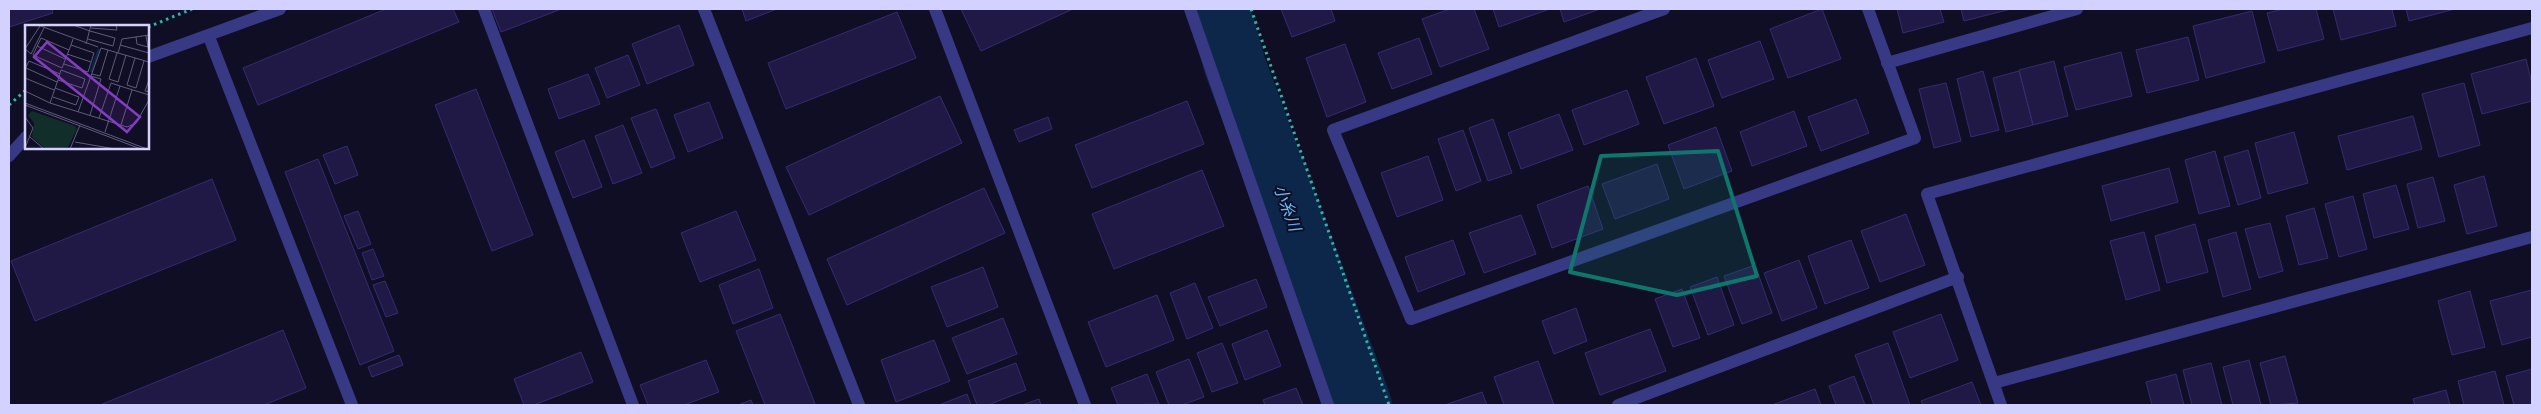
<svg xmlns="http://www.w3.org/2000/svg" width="2541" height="414" font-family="'Source Sans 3','Noto Sans JP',sans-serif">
	<rect width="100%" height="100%" fill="#100e24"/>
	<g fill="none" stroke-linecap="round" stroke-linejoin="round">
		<path stroke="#0c274a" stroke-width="62" d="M1219,9l16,57 126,339"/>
	</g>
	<path fill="#201945" stroke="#352b72" d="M9,9h43l1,4 -44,14z
		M386,9h67l6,13 -201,83 -15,-37z
		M492,9h67v1l-58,22z
		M742,9h35l-31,12z
		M961,9h112l-92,42z
		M1281,9h50l4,12 -43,16z
		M1450,9h24l15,40 -49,18 -18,-48z
		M1493,9h54v1l-48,17z
		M1560,9h40l-36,13z
		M1822,9l19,50 -53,19 -18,-49z
		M1897,9h43l4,13 -41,11z
		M1961,9h50l-47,12z
		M2284,9h32l8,30 -46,12 -11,-38z
		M2333,9h59l4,17 -55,14z
		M2406,9h49l-46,12z
		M2252,11l13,51 -59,16 -13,-52z
		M897,12l19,46 -130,51 -18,-46z
		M679,25l15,40 -47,19 -15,-40z
		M2188,37l11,43 -52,13 -11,-43z
		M1419,38l13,36 -40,15 -14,-36z
		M1760,41l14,38 -52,19 -14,-38z
		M1345,44l21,58 -39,15 -21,-59z
		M2121,52l11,44 -56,14 -12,-43z
		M628,55l12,30 -33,13 -12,-30z
		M1696,58l18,48 -50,18 -18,-47z
		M2526,59l6,25v17l-50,13 -11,-40z
		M2054,61l14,55 -35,9 -14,-55z
		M1983,71l16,59 -28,7 -14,-58z
		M2019,71l14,54 -27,7 -13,-54z
		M588,74l12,30 -41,15 -11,-30z
		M1946,83l15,58 -27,7 -15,-59z
		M2464,83l16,62 -41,12 -17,-63z
		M476,89l57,146 -41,16 -57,-146z
		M1627,90l12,34 -55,21 -12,-35z
		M940,96l22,47 -153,72 -23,-48z
		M1856,99l13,34 -48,18 -13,-34z
		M1187,101l17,43 -112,44 -17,-43z
		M709,102l14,36 -35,14 -14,-37z
		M656,109l19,49 -24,10 -20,-50z
		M1794,111l13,35 -55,20 -12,-34z
		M1559,114l14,36 -52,19 -13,-36z
		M2413,116l9,33 -75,21 -9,-34z
		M1048,117l4,12 -33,13 -5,-12z
		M1493,119l19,54 -24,8 -19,-53z
		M623,125l19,48 -29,11 -18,-48z
		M1716,127l16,44 -48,18 -16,-44z
		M1463,130l18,51 -25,10 -18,-52z
		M2294,132l14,51 -40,11 -13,-51z
		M584,140l18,47 -29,11 -18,-46z
		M347,146l11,29 -23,9 -12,-29z
		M2248,150l13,48 -23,7 -14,-48z
		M2215,151l15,55 -31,8 -14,-54z
		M1428,156l15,44 -46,17 -16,-44z
		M318,159l76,192 -34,14 -75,-193z
		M1657,164l12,35 -54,20 -13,-35z
		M2169,168l9,34 -67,19 -9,-35z
		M1202,170l22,56 -110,43 -22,-55z
		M2484,176l13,50 -30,8 -13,-49z
		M2433,177l12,44 -27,7 -11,-44z
		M212,179l24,61 -201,81 -24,-60z
		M2396,185l13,44 -35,9 -11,-44z
		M1588,186l15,43 -51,19 -15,-43z
		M984,188l21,45 -158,72 -20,-46z
		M2353,196l14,53 -28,8 -14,-53z
		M2314,208l14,50 -29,7 -13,-49z
		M358,211l13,33 -13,5 -14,-33z
		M736,211l20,49 -56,22 -19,-49z
		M1906,214l19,51 -45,17 -19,-51z
		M1521,215l15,39 -52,19 -15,-40z
		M2270,223l13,48 -24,7 -14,-49z
		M2195,224l13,48 -41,11 -12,-47z
		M2144,232l16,58 -34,10 -16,-59z
		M2236,232l15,57 -28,8 -15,-57z
		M1453,240l12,34 -47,18 -13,-35z
		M1851,240l18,48 -44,16 -17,-48z
		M373,249l11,27 -12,4 -10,-27z
		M1799,260l18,48 -35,13 -18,-48z
		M1755,265l17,48 -30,11 -18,-48z
		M983,267l15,40 -51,20 -16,-40z
		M759,269l14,39 -40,16 -14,-39z
		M1717,277l17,48 -26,10 -18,-48z
		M1256,279l11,28 -47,19 -12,-29z
		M385,281l13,32 -12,4 -13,-32z
		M1195,283l18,45 -26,11 -17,-46z
		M1682,289l18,49 -27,9 -18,-48z
		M2532,290v47l-30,8 -12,-44z
		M2470,291l15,56 -33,8 -14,-54z
		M1157,295l17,45 -68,27 -18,-45z
		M1576,308l11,33 -33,13 -12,-33z
		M780,314l35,90 -4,1h-46l-29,-74z
		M1941,314l17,46 -48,18 -17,-46z
		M1003,318l14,36 -50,20 -15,-36z
		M1650,329l16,42 -66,24 -15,-42z
		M283,330l23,58 -42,17h-164z
		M1267,330l14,36 -36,14 -13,-36z
		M934,340l16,41 -54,21 -15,-42z
		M1222,343l16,40 -26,9 -15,-39z
		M1888,343l22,62h-36l-19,-50z
		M581,352l12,30 -59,23h-10l-10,-26z
		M399,355l4,10 -31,12 -4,-10z
		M2285,356l13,47 -27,2 -11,-42z
		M1189,359l15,38 -22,8h-13l-13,-33z
		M706,360l13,32 -35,13h-36l-8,-20z
		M2249,360l12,45h-28l-10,-38z
		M1538,361l16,44h-50l-10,-28z
		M1016,363l10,27 -38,15h-11l-9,-24z
		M2211,363l11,42h-30l-9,-35z
		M2532,369v36h-18l-8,-29z
		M2495,371l9,34h-40l-6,-24z
		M1147,374l12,30 -41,1 -7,-17z
		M2176,374l8,31h-32l-6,-23z
		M1854,376l11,29h-29l-7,-19z
		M1972,382l9,23h-58l-2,-4z
		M1296,388l7,17h-38l-2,-5z
		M1815,389l6,16h-49z
		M2446,390l4,15h-35l-2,-6z
		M1482,392l5,13h-42z
		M967,394l4,11h-32z
		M1039,399l2,6h-19z
		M751,400l2,5h-15z"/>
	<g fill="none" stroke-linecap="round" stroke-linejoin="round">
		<path stroke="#2cb8a8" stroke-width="3" stroke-dasharray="2.5 4" stroke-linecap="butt" d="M1251,9l138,396
			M148,27l44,-18
			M9,105l17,-15"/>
		<path stroke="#383984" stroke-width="12" d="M484,9l149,396
			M704,9l155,396
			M935,9l150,396
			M1190,9l138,396
			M1664,9l-331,121 78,189 504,-181 -47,-129
			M209,37l143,368
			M1887,63l190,-54
			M1994,383l538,-146
			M1618,405l340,-128
			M2001,405l-74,-211 605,-166"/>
		<path stroke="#383984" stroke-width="12" d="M148,57l132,-48
			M9,156l17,-19"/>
	</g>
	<path fill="#0f766e" fill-opacity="0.2" stroke="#0f766e" stroke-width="4" stroke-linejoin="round" d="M1718,151l39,125 -80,19 -107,-23 31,-116z"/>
	<g text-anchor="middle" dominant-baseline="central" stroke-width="4" stroke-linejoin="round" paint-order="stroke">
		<g font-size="16" font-style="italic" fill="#5fbeff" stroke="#100e24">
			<text transform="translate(1287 208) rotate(70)">小糸川</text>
		</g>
	</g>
	<g transform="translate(25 25)">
		<rect width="124" height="124" fill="#100e24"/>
		<path d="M7,86l43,15 2,3 -10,20h-21l-14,-12 2,-14 -6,-8z" fill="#112e2b"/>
		<path fill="none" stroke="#0c274a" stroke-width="2.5" d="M66,47l8,-23"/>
		<path fill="none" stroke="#5e5c7c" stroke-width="1" d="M13,0l60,22M48,0l17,6M66,3l26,2 -1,-5M111,12l1,7 11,3 -2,-11M63,14l25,7 2,-8 -25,-7M61,19l5,-19M95,20l29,8M12,21l28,13M0,24l6,5 13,-26M0,24l15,-23M44,25l-28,-12 -8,17 29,13 9,-23 2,-6M92,28l-8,26 9,3 8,-27M93,28l4,-14 27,-4M42,29l24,8M110,33l-8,27 9,3 8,-27M39,39l24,8 6,-19 -23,-8M1,43l31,14M0,44l4,-8 31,13M67,49l8,2 8,-26M0,53l29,12M124,55l-4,11 4,1M0,66l25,12 77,24 9,-4 13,-23M28,72l23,8 3,-8 -24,-9M0,78l122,46M25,78l8,-23 3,-10 24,9 -3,9 -24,-8M0,80l116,44M53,87l23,-64 48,14M65,90l11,-36 -10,-3M0,92l8,11 -8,20M74,93l12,-35 9,3M96,100l11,-35M80,107l15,-46 29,9M5,112l14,12M50,117l40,7M45,124l10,-24"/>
		<path fill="#843cc5" fill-opacity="0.15" stroke="#843cc5" stroke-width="2.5" d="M22,17l93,75 -13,15 -93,-75z"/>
		<rect width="124" height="124" fill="none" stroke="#d3d1ff" stroke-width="2.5"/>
	</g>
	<rect width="2541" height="414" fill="none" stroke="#d3d1ff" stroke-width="20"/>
</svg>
